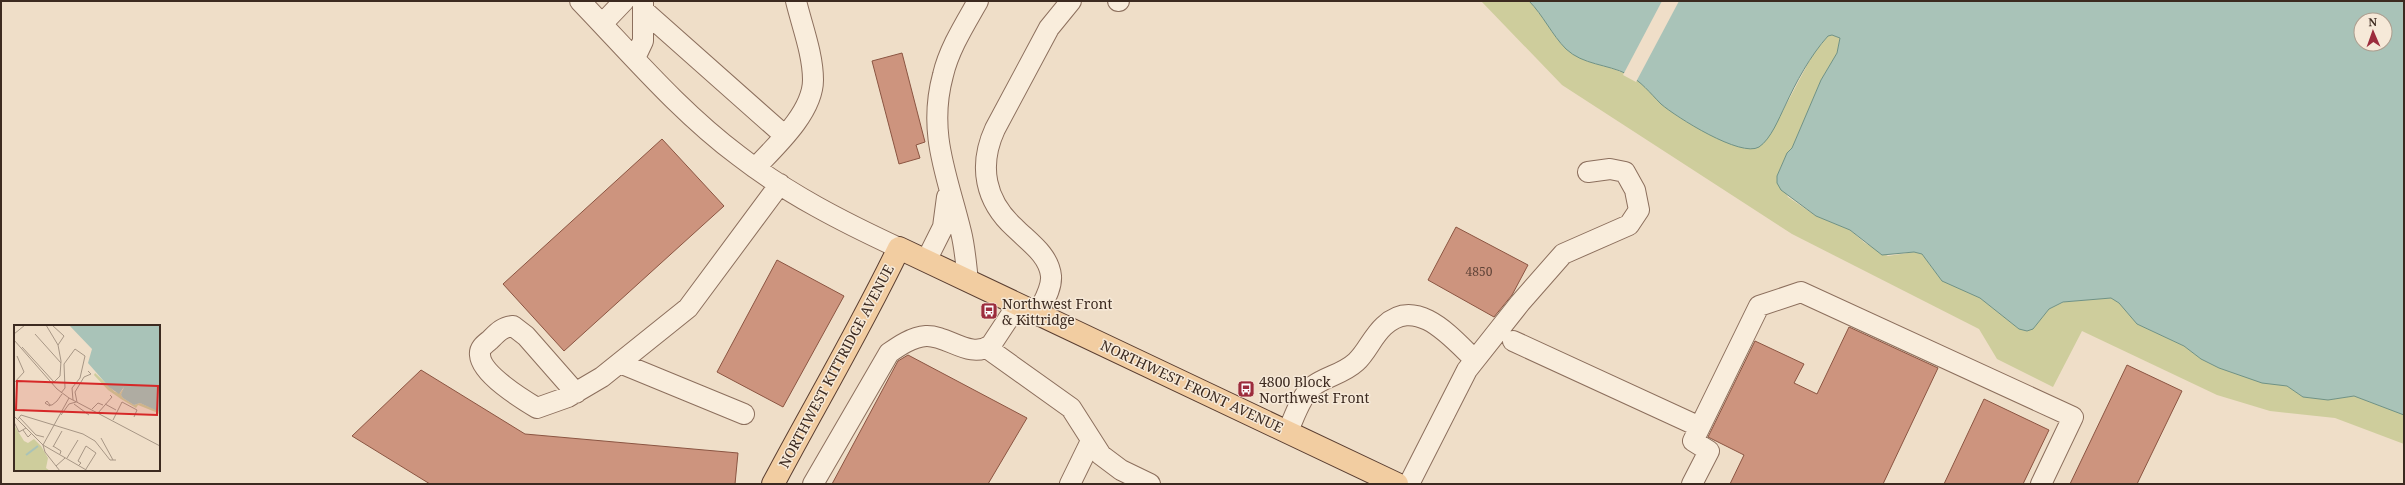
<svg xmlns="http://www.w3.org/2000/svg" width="2405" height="485" font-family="'Noto Serif',serif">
	<rect width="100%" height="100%" fill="#efdec8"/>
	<path fill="#cecd9c" d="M1481,1h48c14,14 23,34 37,48 18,16 41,15 62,26 19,10 31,28 49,41 21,14 45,23 69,33l32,-29 34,-64 16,-20 4,-1 8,3 -3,15 -16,27 -29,68 -5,5 -10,23 11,21 28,19 34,14 15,13 23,13 26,-4 8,2 19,26 39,18 39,31h14l16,-20 15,-7 47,-4 8,5 18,21 47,22 17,13 18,9 34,11 34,7 16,11 25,3 26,-4 48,18 2,1v29l-69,-26 -65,-7 -53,-16 -135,-64 -29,56 -56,-28 -18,-30 -187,-95 -230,-149z"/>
	<path fill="#a9c3b8" stroke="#6f9285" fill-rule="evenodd" d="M1529,1h875v414l-50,-19 -26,4 -25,-3 -16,-11 -25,-3 -43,-15 -18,-9 -17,-13 -47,-22 -18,-21 -8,-5 -48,4 -14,7 -16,20 -6,2 -8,-2 -39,-31 -38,-17 -20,-27 -8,-2 -32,3 -32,-25 -34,-14 -35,-26 -4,-7v-7l10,-23 5,-5 29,-68 16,-27 3,-15 -8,-3 -4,1c-18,20 -32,46 -43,70 -6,12 -14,33 -26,41 -18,11 -83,-30 -98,-43 -11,-11 -20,-23 -34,-30 -20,-10 -44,-9 -61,-25 -14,-14 -23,-34 -37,-48zM2361,20h24v24h-24z"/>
	<path fill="#efdec8" d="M1662,1h17l-43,81 -13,-7z"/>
	<path fill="#cd947e" stroke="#8b5542" d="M902,53l23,89 -9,3 4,13 -21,6 -27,-103z
		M662,139l62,67 -160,145 -61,-67z
		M1456,227l72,38 -16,30 -18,22 -66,-37z
		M777,260l67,36 -61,111 -66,-35z
		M1849,327l89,41 -55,116h-153l14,-29 -36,-18 47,-96 49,23 -10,19 23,11z
		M908,355l119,63 -39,66h-156l66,-123z
		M2127,365l55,26 -45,93h-67z
		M421,370l104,64 213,19 -3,31h-305l-78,-48z
		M1984,399l65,31 -26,54h-79z"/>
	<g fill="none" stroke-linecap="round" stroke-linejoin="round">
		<g stroke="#8c6f5d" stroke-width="22">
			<path id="minor" d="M580,1c51,53 100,111 159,155 49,38 104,66 160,92
				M1118,1h1
				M643,10l141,125
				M602,24l22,-23
				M635,58l8,-17v-38
				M755,168c21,-22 58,-56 58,-88 0,-26 -11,-54 -17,-79
				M926,261l17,-34 4,-30
				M968,281c-2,-17 -3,-33 -7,-49 -13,-55 -34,-98 -18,-157 6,-26 22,-51 35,-74
				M1038,313c5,-11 14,-24 13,-37 -2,-21 -22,-34 -36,-48 -30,-27 -37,-62 -20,-99l54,-101 22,-27
				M1513,341l187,86
				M987,348l84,60 30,47 20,15 29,14
				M620,363l124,51
				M576,393l-50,-57 -13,-10c-11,1 -16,7 -23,14 -5,4 -11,8 -10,15 1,19 42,44 57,53l31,-11 34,-20 86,-69 92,-124
				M1288,431c6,-13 13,-36 25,-45 14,-10 30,-12 43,-24 11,-10 16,-25 28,-36 33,-31 68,12 91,34
				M813,484l76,-131c10,-7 23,-16 37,-17 22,-1 44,24 65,9l27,-41
				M1070,484l21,-43
				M1409,484l58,-114 53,-67 43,-49 66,-29 10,-15 -4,-20 -10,-18 -15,-3 -22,3
				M1692,484l17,-33 -16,-10 66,-135 42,-14 272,125 -32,67"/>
		</g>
		<g stroke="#5a3e31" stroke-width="24">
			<path id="major" d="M773,484c42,-79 87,-155 126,-236l498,236"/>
		</g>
		<use href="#minor" stroke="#f9eddc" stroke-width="20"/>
		<use href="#major" stroke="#f2cda1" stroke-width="22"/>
	</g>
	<defs>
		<g id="bus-square" transform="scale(0.9)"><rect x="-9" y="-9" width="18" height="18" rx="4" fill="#9c2c3c" stroke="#f6e9d8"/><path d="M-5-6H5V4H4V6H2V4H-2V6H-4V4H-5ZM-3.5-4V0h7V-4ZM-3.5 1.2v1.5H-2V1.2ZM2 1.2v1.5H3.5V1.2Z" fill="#fff"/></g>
	</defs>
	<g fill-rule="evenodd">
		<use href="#bus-square" x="989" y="311"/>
		<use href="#bus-square" x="1246" y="389"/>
	</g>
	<g text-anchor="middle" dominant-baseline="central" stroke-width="3" stroke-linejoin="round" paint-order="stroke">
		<g font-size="12" fill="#604438">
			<text x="1479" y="271">4850</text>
		</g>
		<g font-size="14" fill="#3c2a20" stroke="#f6e9d8" text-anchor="start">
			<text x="1002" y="303">Northwest Front<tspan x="1002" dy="16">&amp; Kittridge</tspan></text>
			<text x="1259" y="381">4800 Block<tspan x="1259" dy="16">Northwest Front</tspan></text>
		</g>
		<g font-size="14" fill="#3c2a20" stroke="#f6e9d8">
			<text transform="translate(836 366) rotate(-62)">NORTHWEST KITTRIDGE AVENUE</text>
			<text transform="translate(1192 386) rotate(25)">NORTHWEST FRONT AVENUE</text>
		</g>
	</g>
	<g transform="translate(14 325)">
		<rect width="146" height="146" fill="#efdec8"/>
		<path d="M81,48l20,19 5,1 5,-6 -4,8 2,3 11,7 6,-2 17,7 3,2v4l-2,-3 -20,-8 -2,3 -15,-9 -13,-9 -14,-15zM0,100l10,16 4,2 6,-4 7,7 7,12 -2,10 4,3h-36z" fill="#cecd9c"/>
		<path d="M55,0h91v87l-20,-9 -6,2 -11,-7 -2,-3 3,-8 -5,7 -10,-7 -21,-24 4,-14z" fill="#a9c3b8"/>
		<path fill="none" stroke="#a9c3b8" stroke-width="2" d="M12,130l12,-9"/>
		<path fill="none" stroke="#a79685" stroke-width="1" d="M32,0l12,20 3,16 -1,15 -8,8M38,0l12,11 -6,9M0,9l11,-9M21,9l26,29M0,15l43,49 12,9M8,22l32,35M0,58l10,-11 -7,-16M47,68l4,-5 -1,-24 11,-15 10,7 -5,22 -8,10 1,12M63,77l-2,-10 9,-15 7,-3 -3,-3M60,79l15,11M91,79l11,6M36,80l-3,-4 -2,2 5,3v-1h2l5,-4 5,-7M78,84l6,-6 5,2M84,88l14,-16 -2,-2M47,90l8,-11 7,-2M0,91l29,29 45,26M5,92l17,18 8,2M4,94l3,-4 62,19 12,7 15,19h6M99,95l9,-18 15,8 -3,7M0,97l5,10 7,-4M9,105l5,7 3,-3M87,113l12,22M39,121l8,5 -1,3M39,122l9,-16M53,133l11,-18M65,140l2,-2 -3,-2 8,-15 10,7 -10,16M42,141l9,-8M46,146l-15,-19 -2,-7 26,-47 91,48"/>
		<path fill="#d62828" fill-opacity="0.15" stroke="#d62828" stroke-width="2" d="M3,56l141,5 -1,29 -141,-5z"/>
		<rect width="146" height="146" fill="none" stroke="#3c2a20" stroke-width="2"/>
	</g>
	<rect width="2405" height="485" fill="none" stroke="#3c2a20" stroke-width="4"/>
	<g transform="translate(2373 32) rotate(358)"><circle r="19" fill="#f6e9d8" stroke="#ac9d8e"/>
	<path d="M0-3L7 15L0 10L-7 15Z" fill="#9c2c3c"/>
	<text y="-6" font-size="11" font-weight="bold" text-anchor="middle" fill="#3c2a20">N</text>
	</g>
</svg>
